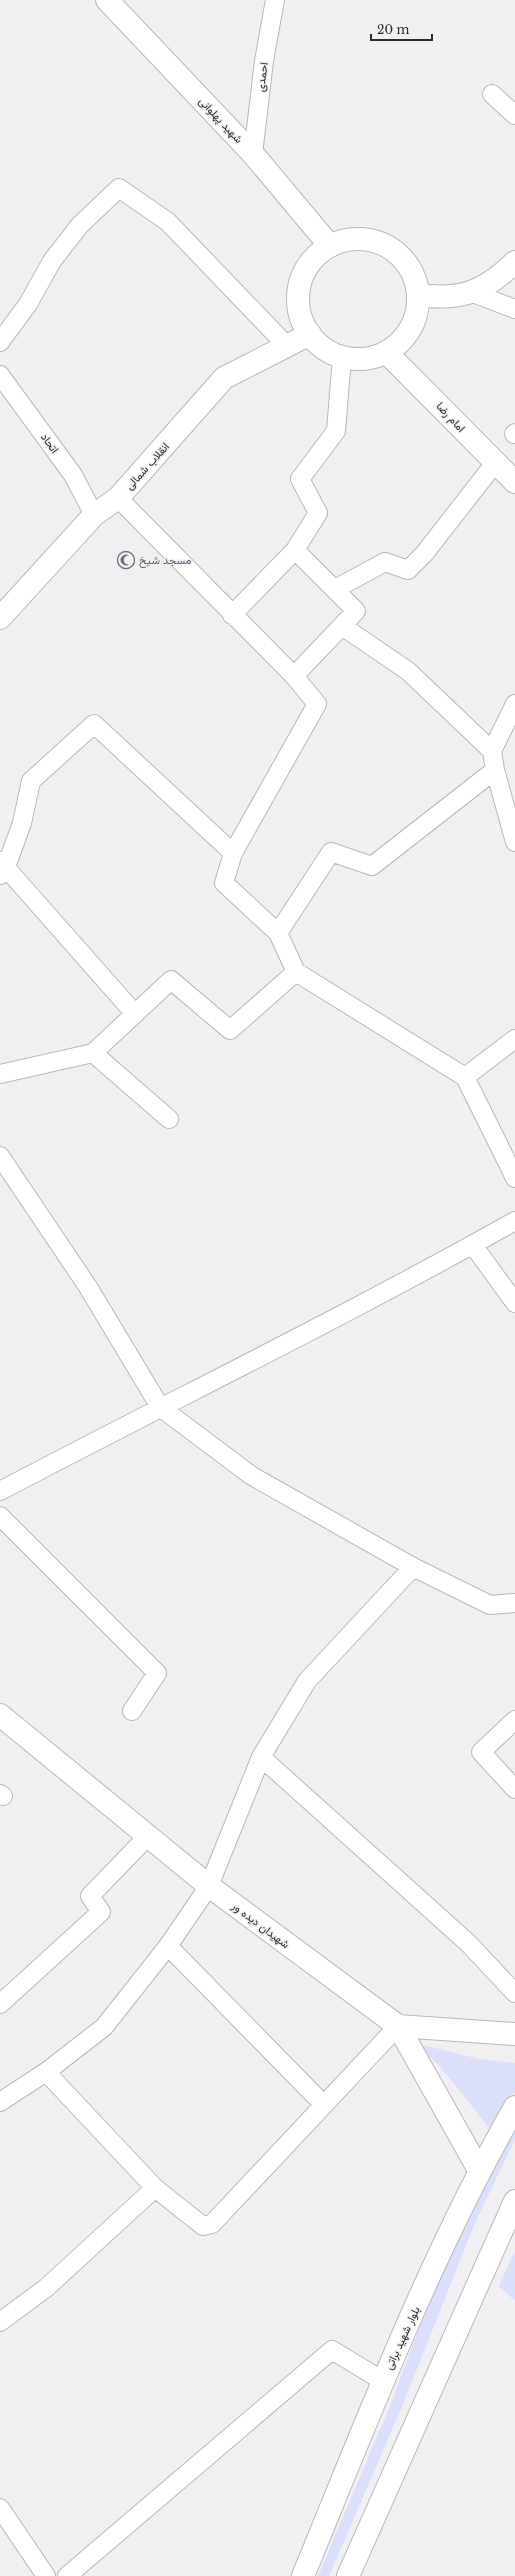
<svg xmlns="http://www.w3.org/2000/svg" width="515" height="2576" font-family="'Libre Baskerville',Vazirmatn,serif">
	<rect width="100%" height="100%" fill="#f0f0f3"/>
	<path fill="#dcdffc" d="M419,2044l60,15 36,4v29l-23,40 -39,-50z
		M515,2120v19l-40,84 -71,179 -75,174h-11l72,-170 63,-171 12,-6z
		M515,2250v51l-16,-15z"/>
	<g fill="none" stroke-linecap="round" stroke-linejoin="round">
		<g stroke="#b7b8ba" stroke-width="20">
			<path id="minor" d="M492,94l23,21
				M253,154l11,-93 11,-61
				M473,293l42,16
				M0,342l28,-38 24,-43 28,-36 39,-37 49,34 119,124
				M0,375l73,100 21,40
				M514,434l1,-1
				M118,498l176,178 23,28 -84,149 -9,30 54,50 18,39
				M335,589l50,-27 23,8 16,-16 71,-91
				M232,615l63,-65 23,-37 -18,-34 36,-48 6,-74
				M342,626l66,45 84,80
				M294,676l62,-65 -61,-61
				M515,704l-23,47 3,19 20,72
				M0,861l135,153
				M0,875l6,-8 16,-44 9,-42 63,-57 139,129
				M278,933l53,-81 41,14 123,-96
				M93,1053l76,66
				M0,1074l93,-21 78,-73 59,50 66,-58 169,105 50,101
				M465,1077l50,-38
				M0,1156l88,131 72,120 92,69 161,91
				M473,1245l42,58
				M0,1491c171,-90 346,-175 515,-270
				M0,1516l157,157 -25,38
				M515,1720l-34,32 34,37
				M261,1757l207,186 47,50
				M0,1794l3,2
				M168,1946l156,159
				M0,2004l101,-92 -11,-16 57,-59
				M46,2072l109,116 48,38 9,-2 186,-198
				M0,2102l46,-30 58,-45 64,-81 41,-60 52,-129 46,-76 106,-114 77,38 25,-2
				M0,2322l46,-34 109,-100
				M0,2508l46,68
				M67,2576l265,-226 51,31"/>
		</g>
		<g stroke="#b7b8ba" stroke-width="24">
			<path id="tertiary" d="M107,0l146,154 77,92"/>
		</g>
		<g stroke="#b7b8ba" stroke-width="24">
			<path id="secondary" d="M298 299a60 60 0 1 1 120 0a60 60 0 1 1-120 0Z
				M419,295c43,6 66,-4 96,-33
				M386,352l129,130
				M0,618l94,-103 24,-17 106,-120 86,-44
				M0,1715l209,171 189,140 81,144
				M398,2026l117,8
				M303,2576c65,-158 127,-320 212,-469
				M348,2576l167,-375"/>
		</g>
		<use href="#minor" stroke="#fff" stroke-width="18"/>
		<use href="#tertiary" stroke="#fff" stroke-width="22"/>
		<use href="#secondary" stroke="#fff" stroke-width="22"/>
	</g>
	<defs>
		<g id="mosque-ring" transform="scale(0.9)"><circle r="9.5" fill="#f0f0f3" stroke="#6b7280" stroke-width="1.5"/><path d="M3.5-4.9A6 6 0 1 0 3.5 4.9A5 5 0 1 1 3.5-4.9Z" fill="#6b7280"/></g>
	</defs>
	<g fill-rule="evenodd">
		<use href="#mosque-ring" x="126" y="560"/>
	</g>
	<g text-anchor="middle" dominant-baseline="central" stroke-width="3" stroke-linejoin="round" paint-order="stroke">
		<g font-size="11" fill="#2b2b2c" stroke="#f0f0f3">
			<text transform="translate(262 77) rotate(-83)">احمدی</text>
			<text transform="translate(221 120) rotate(47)">شهید پهلوانی</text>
			<text transform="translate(451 417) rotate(47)">امام رضا</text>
			<text transform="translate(50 443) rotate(54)">اتحاد</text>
			<text transform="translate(147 466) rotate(-48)">انقلاب شمالی</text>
			<text transform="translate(261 1925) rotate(37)">شهیدان دیده ور</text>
			<text transform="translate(402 2338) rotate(-65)">بلوار شهید براتی</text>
		</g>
		<g font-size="11" fill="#5b616d" stroke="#f0f0f3" text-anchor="start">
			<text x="139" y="560">مسجد شیخ</text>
		</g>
	</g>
	<path d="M371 34v6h61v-6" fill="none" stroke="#2b2b2c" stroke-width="2"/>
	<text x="377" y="34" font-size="12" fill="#2b2b2c" stroke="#f0f0f3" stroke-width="3" paint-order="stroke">20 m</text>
</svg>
